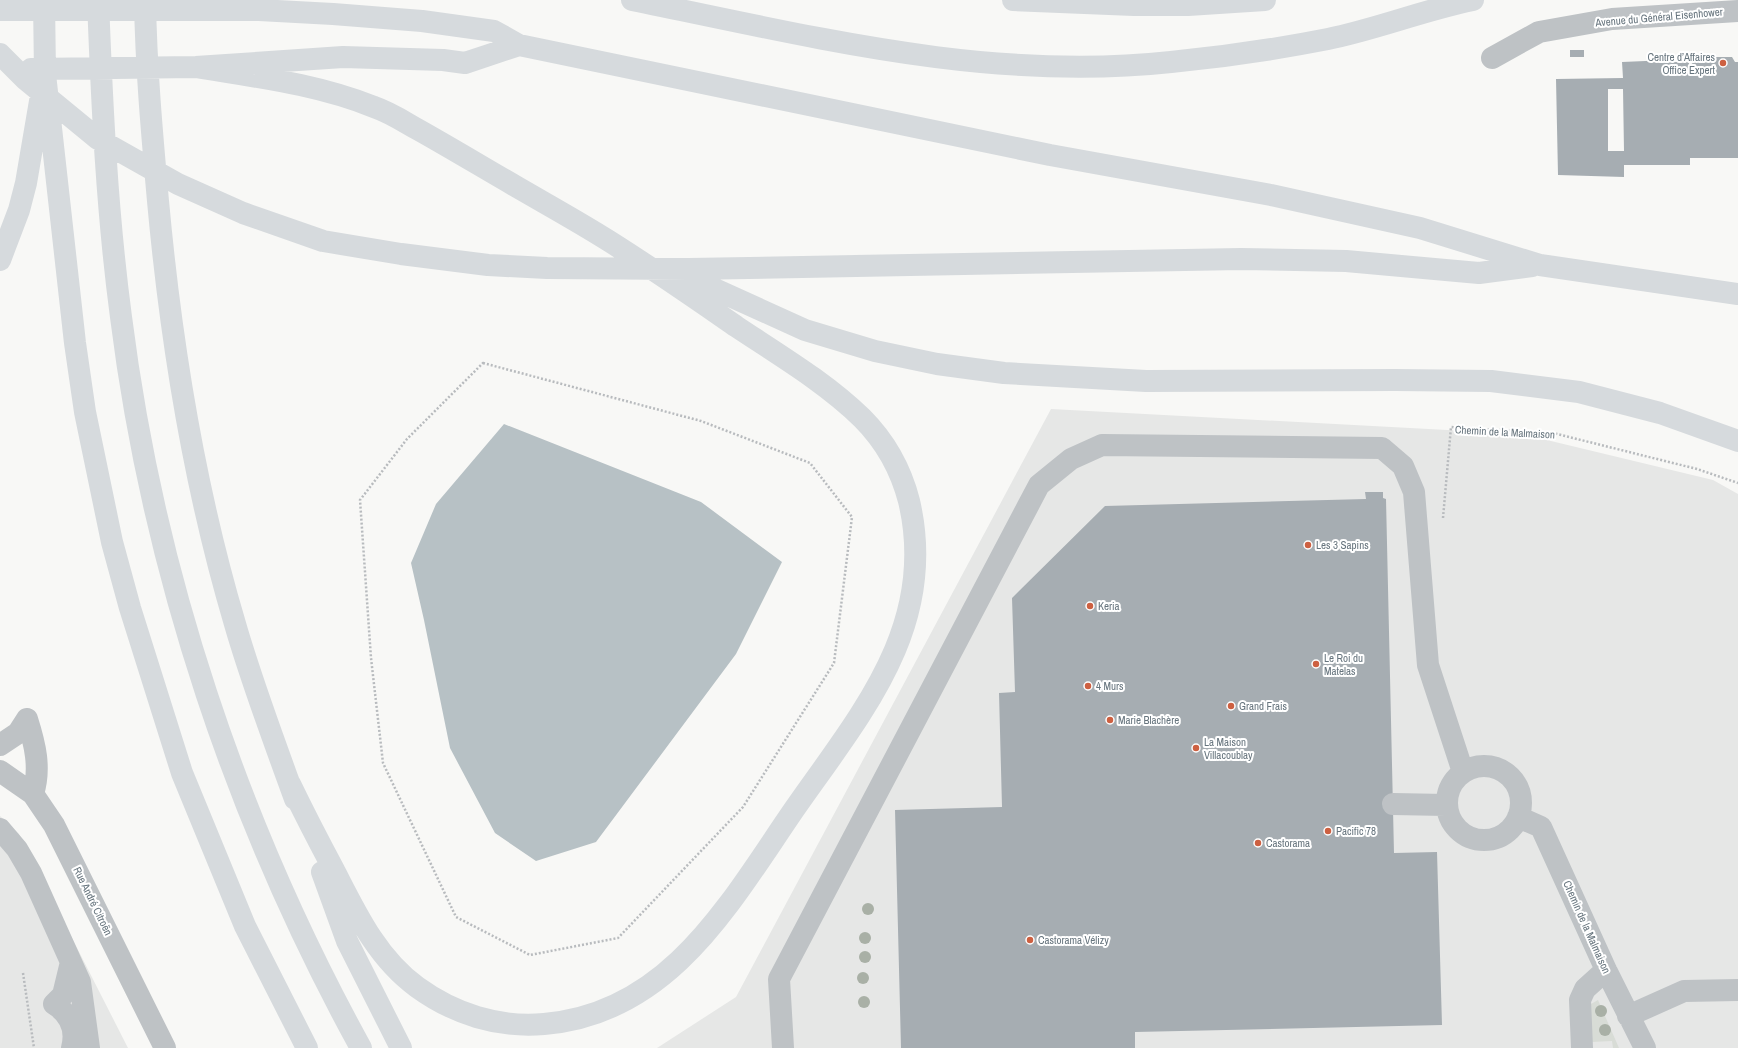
<svg xmlns="http://www.w3.org/2000/svg" width="1738" height="1048" font-family="'Archivo Narrow',sans-serif">
	<rect width="100%" height="100%" fill="#f8f8f6"/>
	<path fill="#e6e7e6" d="M1051,409l471,25 191,46 25,14v554h-1081l79,-51z
		M0,816l19,18 109,214h-128z"/>
	<path fill="#d8dcd6" d="M1598,1000l21,48h-6l-1,-7 -21,1v-38z"/>
	<path fill="#b7c1c5" d="M504,424l197,78 81,60 -46,92 -140,188 -60,19 -41,-28 -45,-85 -26,-128 -13,-57 25,-59z"/>
	<path fill="#a6adb2" fill-rule="evenodd" d="M1570,50h14v7h-14z
		M1713,57h19l3,5h3v96h-48v7h-66v12l-66,-2 -2,-96 67,-1 -1,-16 47,-2v2h20v4l5,-4h16zM1608,89h15l1,62h-16z
		M1365,492h18v6l3,1 8,354 43,-1 5,173 -307,7v16h-234l-6,-238 107,-3 -3,-114 16,-1 -3,-94 93,-92 261,-7z"/>
	<g fill="none" stroke-linecap="round" stroke-linejoin="round">
		<path stroke="#b8bbbe" stroke-width="2.5" stroke-dasharray="2 2" stroke-linecap="butt" d="M483,363l218,58 109,42 42,54 -18,146 -91,144 -125,131 -88,17 -74,-38 -73,-154 -12,-105 -11,-158 47,-61z
			M1443,518l8,-91 102,6 144,36 41,14
			M23,973l11,75"/>
		<path stroke="#bec2c5" stroke-width="22" d="M1492,58l47,-26 73,-13 126,-8
			M27,719c8,25 14,49 6,75
			M0,745l18,-12 9,-14
			M1447 803a37 37 0 1 1 74 0a37 37 0 1 1-74 0Z
			M0,771l33,23 21,31 111,223
			M1393,804l53,1
			M1518,817l23,10 65,143 39,78
			M0,829l17,20 14,24 49,109 9,66
			M71,962l-8,33 -9,9c16,10 23,25 18,44
			M1628,1016l56,-25 54,-1
			M783,1048l-4,-69 260,-494 32,-26 31,-14 280,3 21,18 11,26 14,173 35,107
			M1582,1048l-2,-48 5,-11 21,-19"/>
		<path stroke="#d6dadd" stroke-width="22" d="M44,0l1,74 30,269 10,69 27,130 18,66 52,165 63,153 62,122
			M98,0c4,106 9,212 23,317 32,255 116,506 240,731
			M145,0c1,67 7,134 13,201 13,143 36,285 77,423 17,59 39,117 60,175
			M632,0c179,36 355,82 539,62 52,-5 106,-13 157,-23 49,-10 96,-29 145,-39
			M1013,0l121,5h54l77,-5
			M0,10h259l74,4 89,7 72,10 25,14 531,110 221,40 149,33 120,37 198,29
			M0,54l25,25 73,60 80,45 65,29 80,28 78,13 87,11 59,3 142,1 552,-10 105,2 133,12 53,-7
			M196,67c60,10 121,17 178,40 15,5 29,14 43,22 34,19 67,39 100,58 31,18 62,35 92,54 43,27 86,57 128,86 42,28 88,55 125,91 23,23 39,52 47,83 30,127 -51,216 -118,313 -63,92 -123,200 -247,210 -46,4 -90,-10 -127,-37 -40,-29 -61,-74 -83,-117 -15,-28 -30,-57 -44,-86
			M31,69l165,-2 147,-10 100,3 22,3 54,-18
			M0,260l19,-50 7,-27 14,-82
			M677,272l128,58 70,21 62,13 67,9 142,8 249,-1 96,1 88,11 81,21 78,28
			M322,872l25,69 54,107"/>
	</g>
	<g fill="#a9b0a6">
		<circle cx="868" cy="909" r="6"/>
		<circle cx="865" cy="938" r="6"/>
		<circle cx="865" cy="957" r="6"/>
		<circle cx="863" cy="978" r="6"/>
		<circle cx="864" cy="1002" r="6"/>
		<circle cx="1601" cy="1011" r="6"/>
		<circle cx="1605" cy="1030" r="6"/>
	</g>
	<g fill="#cd6041" stroke="#fff" stroke-width="1.5">
		<circle cx="1723" cy="63" r="4"/>
		<circle cx="1308" cy="545" r="4"/>
		<circle cx="1090" cy="606" r="4"/>
		<circle cx="1316" cy="664" r="4"/>
		<circle cx="1088" cy="686" r="4"/>
		<circle cx="1231" cy="706" r="4"/>
		<circle cx="1110" cy="720" r="4"/>
		<circle cx="1196" cy="748" r="4"/>
		<circle cx="1328" cy="831" r="4"/>
		<circle cx="1258" cy="843" r="4"/>
		<circle cx="1030" cy="940" r="4"/>
	</g>
	<g text-anchor="middle" dominant-baseline="central" stroke-width="4" stroke-linejoin="round" paint-order="stroke">
		<g font-size="11" fill="#66747d" stroke="#fff">
			<text transform="translate(1659 17) rotate(-5)">Avenue du Général Eisenhower</text>
			<text transform="translate(1505 432) rotate(3)">Chemin de la Malmaison</text>
			<text transform="translate(93 901) rotate(64)">Rue André Citroën</text>
			<text transform="translate(1587 927) rotate(66)">Chemin de la Malmaison</text>
		</g>
		<g font-size="11" fill="#66747d" stroke="#fff" text-anchor="start">
			<text x="1715" y="57" text-anchor="end">Centre d’Affaires<tspan x="1715" dy="13">Office Expert</tspan></text>
			<text x="1316" y="545">Les 3 Sapins</text>
			<text x="1098" y="606">Keria</text>
			<text x="1324" y="658">Le Roi du<tspan x="1324" dy="13">Matelas</tspan></text>
			<text x="1096" y="686">4 Murs</text>
			<text x="1239" y="706">Grand Frais</text>
			<text x="1118" y="720">Marie Blachère</text>
			<text x="1204" y="742">La Maison<tspan x="1204" dy="13">Villacoublay</tspan></text>
			<text x="1336" y="831">Pacific 78</text>
			<text x="1266" y="843">Castorama</text>
			<text x="1038" y="940">Castorama Vélizy</text>
		</g>
	</g>
</svg>
